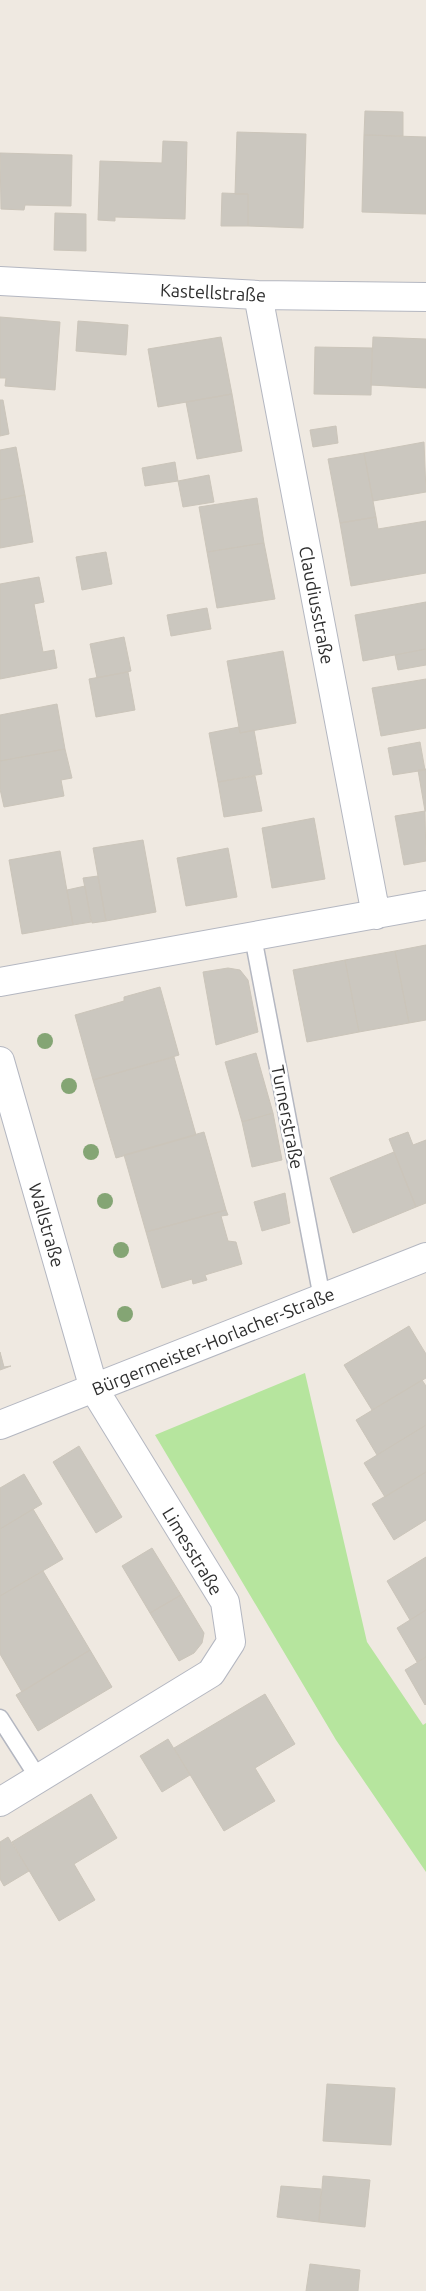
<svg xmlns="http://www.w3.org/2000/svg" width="426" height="2291" font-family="Ubuntu,sans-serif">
	<rect width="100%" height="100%" fill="#efe9e1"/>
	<path fill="#b6e59e" d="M305,1373l62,269 56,83 3,-2v149l-90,-132 -181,-305z"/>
	<path fill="#cbc7bf" stroke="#cbc5ba" d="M365,111l38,1v24l-39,-1z
		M237,132l69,2 -3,94 -55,-2v-32h-13z
		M364,135l62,2v77l-64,-2z
		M163,141l24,1 -2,77 -70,-2v4l-17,-1 2,-59 62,2z
		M0,153l72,2 -1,51 -46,-1 -1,5 -23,-1z
		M222,193l26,1v32h-27z
		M55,213l31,1v37l-32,-1z
		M0,317l60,5 -5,68 -50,-4 1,-8h-6z
		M78,321l50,4 -2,30 -50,-4z
		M221,337l11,57 -74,13 -10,-58z
		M373,337l53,2v49l-55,-3z
		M315,347l57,1 -1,47 -57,-1z
		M232,394l10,57 -45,8 -11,-57z
		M0,400h3l6,34 -9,2z
		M336,426l2,17 -25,4 -3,-17z
		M424,442l2,50 -53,9 -9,-48z
		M16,447l9,48 -25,5v-50z
		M364,453l12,64 -36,6 -12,-64z
		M175,462l3,19 -33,5 -3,-18z
		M209,475l5,27 -31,5 -5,-26z
		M25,495l8,47 -33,6v-48z
		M257,498l7,45 -57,9 -8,-45z
		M376,517l2,12 48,-8v52l-75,13 -11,-63z
		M264,543l11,56 -58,9 -10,-56z
		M106,552l6,32 -30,6 -6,-33z
		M39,577l5,25 -10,2 9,48 11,-2 3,18 -57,11v-95z
		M426,602v47l-63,12 -8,-46z
		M207,608l4,21 -40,7 -4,-21z
		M124,637l7,34 -34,7 -7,-34z
		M426,649v16l-28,5 -3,-15z
		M283,651l13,72 -56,10 -13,-72z
		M128,672l7,38 -39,7 -7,-38z
		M426,679v49l-45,8 -9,-48z
		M57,704l8,45 -65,12v-46z
		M239,727l1,6 14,-3 8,44 -44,8 -9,-49z
		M420,742l5,28 -32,5 -5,-27z
		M65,749l7,29 -11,2 3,16 -60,11 -4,-18v-28z
		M426,769v42h-1l-7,-41z
		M255,776l7,35 -38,6 -6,-35z
		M425,811l1,50 -22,4 -9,-49z
		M314,818l11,61 -53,9 -10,-60z
		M143,840l13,72 -50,9 -13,-73z
		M228,848l9,49 -51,9 -9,-48z
		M60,851l13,74 -51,9 -13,-74z
		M98,876l8,45 -14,2 -9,-45z
		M85,886l6,36 -18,3 -6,-35z
		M426,945v75l-17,3 -14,-72z
		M395,951l14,72 -50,9 -14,-72z
		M345,960l14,72 -52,10 -14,-72z
		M228,968l12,2 8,10 10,52 -42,13 -13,-73z
		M160,987l19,68 -86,25 -18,-65 49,-14v-4z
		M256,1053l17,60 -31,9 -17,-60z
		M174,1057l22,78 -80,23 -23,-78z
		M273,1113l9,47 -30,7 -10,-45z
		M204,1132l22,78 -80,22 -22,-77z
		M408,1132l5,13 13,-5v63l-10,4 -27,-68z
		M394,1152l22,55 -63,26 -23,-55z
		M285,1193l5,30 -28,8 -8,-29z
		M226,1210l2,5 -7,1 7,25 8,1 6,22 -37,11 2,5 -14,4 -1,-5 -30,9 -16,-56z
		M409,1326l17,28v24l-54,32 -28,-45z
		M0,1352l4,15 7,-1 -11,4z
		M422,1380l4,6v39l-49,30 -21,-35z
		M426,1425v47l-41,25 -21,-34z
		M79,1446l43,71 -26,16 -43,-71z
		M426,1472v48l-32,20 -22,-36z
		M24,1474l18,30 -42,25v-41z
		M33,1509l30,50 -63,37v-67z
		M152,1548l29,47 -31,18 -28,-47z
		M426,1557v53l-16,10 -23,-39z
		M43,1571l47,79 -68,42 -22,-38v-58z
		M181,1595l23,38 -2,10 -8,10 -15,8 -29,-48z
		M426,1610v47l-9,5 -20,-34z
		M90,1650l22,37 -74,44 -22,-36z
		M426,1657v47l-1,1 -20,-35z
		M265,1694l30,50 -40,24 20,33 -51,30 -50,-83z
		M168,1739l22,36 -28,17 -22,-36z
		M91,1794l26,44 -43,26 21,36 -36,21 -47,-79z
		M8,1837l21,34 -25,15 -4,-7v-37z
		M327,2084l68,4 -4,57 -68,-4z
		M323,2176l47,4 -5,47 -46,-5z
		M281,2186l40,3 -2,33 -42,-5z
		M310,2264l50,6 -2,21h-52z"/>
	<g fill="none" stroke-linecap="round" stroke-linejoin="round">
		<g stroke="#b4b7c1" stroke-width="19">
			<path id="service" d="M253,937l69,361
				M0,1718l39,61"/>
		</g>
		<g stroke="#b4b7c1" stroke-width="30">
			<path id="minor" d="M0,281l258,14 168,2
				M258,295l118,620
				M0,982l426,-77
				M0,1061l94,328 131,213 6,40 -20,31 -211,129
				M0,1425l426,-168"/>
		</g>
		<use href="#service" stroke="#fff" stroke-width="16"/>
		<use href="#minor" stroke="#fff" stroke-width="28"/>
	</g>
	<g fill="#84a574">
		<circle cx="45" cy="1041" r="8"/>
		<circle cx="69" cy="1086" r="8"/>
		<circle cx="91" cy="1152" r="8"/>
		<circle cx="105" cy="1201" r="8"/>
		<circle cx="121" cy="1250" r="8"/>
		<circle cx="125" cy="1314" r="8"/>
	</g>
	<g text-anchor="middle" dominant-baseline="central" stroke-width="5" stroke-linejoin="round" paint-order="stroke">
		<g font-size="18" fill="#2e2e2e" stroke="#fff">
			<text transform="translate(213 292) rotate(3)">Kastellstraße</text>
			<text transform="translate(317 605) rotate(79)">Claudiusstraße</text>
			<text transform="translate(288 1117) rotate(79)">Turnerstraße</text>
			<text transform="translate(47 1225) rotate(74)">Wallstraße</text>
			<text transform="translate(213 1341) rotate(-22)">Bürgermeister-Horlacher-Straße</text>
			<text transform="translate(193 1551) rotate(59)">Limesstraße</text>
		</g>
	</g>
</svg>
